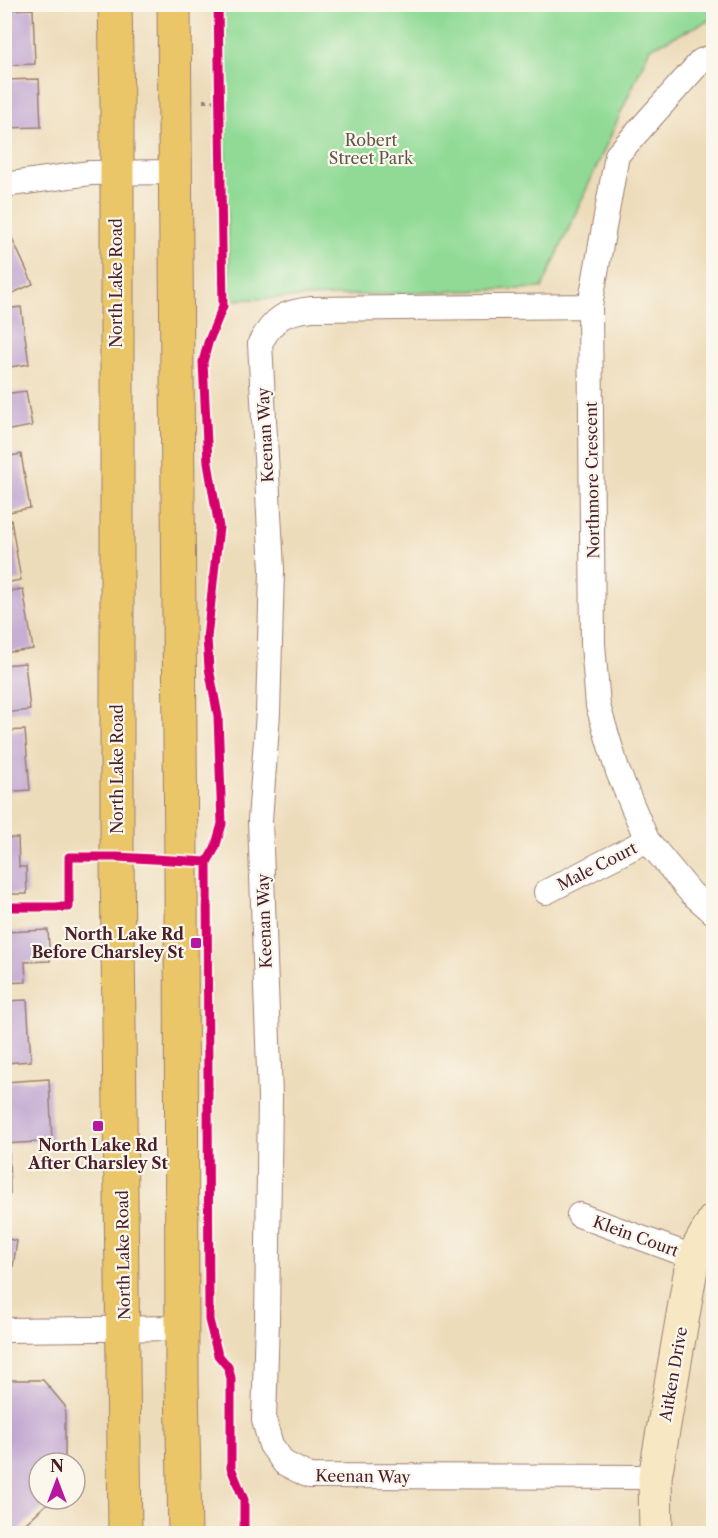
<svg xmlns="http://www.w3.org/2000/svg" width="718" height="1538" font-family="'Libre Caslon Text',serif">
	<rect width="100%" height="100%" fill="#fbf7ec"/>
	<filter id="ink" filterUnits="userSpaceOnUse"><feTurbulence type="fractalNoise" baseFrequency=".0167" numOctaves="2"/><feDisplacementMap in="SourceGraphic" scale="12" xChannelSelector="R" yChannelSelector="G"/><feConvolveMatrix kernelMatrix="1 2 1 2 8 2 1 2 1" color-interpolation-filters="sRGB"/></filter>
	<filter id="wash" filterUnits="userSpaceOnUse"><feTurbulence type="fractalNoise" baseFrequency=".008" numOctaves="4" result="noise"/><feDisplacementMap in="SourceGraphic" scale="24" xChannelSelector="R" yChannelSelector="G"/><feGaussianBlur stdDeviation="1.35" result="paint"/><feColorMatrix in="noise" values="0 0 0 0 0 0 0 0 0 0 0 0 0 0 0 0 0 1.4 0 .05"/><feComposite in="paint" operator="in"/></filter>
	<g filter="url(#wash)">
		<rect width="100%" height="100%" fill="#eddcba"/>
		<path fill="#90da95" stroke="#6d7c60" stroke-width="1.5" d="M713,4l1,14 -64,30 -108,240 -312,12 -11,-295z"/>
		<g id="blocks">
			<path fill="#bfa5d0" d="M33,9l2,55 -31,1v-55z
				M39,79l2,48 -37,1v-48z
				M10,234l23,50 -29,13v-60z
				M21,307l8,57 -19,3 -2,-10h-4v-48z
				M26,391l6,35 -28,5v-37z
				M21,454l9,54 -26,5v-56z
				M11,520l10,60 -17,3v-62z
				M23,589l10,60 -29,4v-61z
				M25,663l5,47 -26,3v-48z
				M25,730l5,60 -26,2v-61z
				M4,812h3l1,26h10l1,29h7l1,27h-23z
				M48,930l2,31 -25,1 1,20 -22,1v-51z
				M27,1000l4,61 -27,2v-62z
				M49,1079l3,62 -48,3v-62z
				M4,1154h5l1,40h-6z
				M4,1238l13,3 -5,32 -8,-1z
				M4,1380h39l22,26v57h-26v36h13l-38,35h-10z"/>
		</g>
	</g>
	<g filter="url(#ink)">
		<use href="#blocks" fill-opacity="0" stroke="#9c7e72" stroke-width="1.5"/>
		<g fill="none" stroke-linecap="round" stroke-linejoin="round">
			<g stroke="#9c7e72" stroke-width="26">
				<path id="street" d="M714,56l-13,5 -84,94 -27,151 3,338 5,62 20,66 29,68 44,53 23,20
					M4,185l86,-12 85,-1
					M590,306l-278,3c-28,3 -37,8 -52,34l12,227 -4,143 -8,107 10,277 -3,223 -3,100 7,25 13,18 25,13 346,1
					M546,892l101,-52
					M579,1215l114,42
					M4,1330l178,-2"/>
			</g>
			<g stroke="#9c7e72" stroke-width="35">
				<path id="secondary" d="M656,1534l-1,-57 38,-220 21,-37"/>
			</g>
			<g stroke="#9c7e72" stroke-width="35">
				<path id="primary" d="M115,4l2,101v752l8,677
					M174,4l7,857 1,519 3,154"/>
			</g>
			<path stroke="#9c7e72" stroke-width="4" stroke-dasharray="4.5 4.5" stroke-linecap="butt" d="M203,101h16"/>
			<use href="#street" stroke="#fff" stroke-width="24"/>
			<use href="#secondary" stroke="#f7e8c3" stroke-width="33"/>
			<use href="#primary" stroke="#eac669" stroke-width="33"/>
			<g stroke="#fbf7ec" stroke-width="13">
				<path id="cycleway" d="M218,4l5,302 -15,37 -5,19 5,101 11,64 -12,111 2,30 9,48 4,108 -7,24 -8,14 2,458 9,35 10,12 3,11v90l13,32v34
					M4,907h65v-50h48l90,5"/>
			</g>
			<use href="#cycleway" stroke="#d6006c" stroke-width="9"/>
		</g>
	</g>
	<g fill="#b5179e" stroke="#fbf7ec" stroke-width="2">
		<rect x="190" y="937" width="12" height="12" rx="3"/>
		<rect x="92" y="1120" width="12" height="12" rx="3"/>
	</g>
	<g text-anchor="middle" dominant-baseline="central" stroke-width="4.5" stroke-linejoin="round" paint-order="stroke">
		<g font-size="16" fill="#5f574b" stroke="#fbf7ec">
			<text x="371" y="140">Robert<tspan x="371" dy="18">Street Park</tspan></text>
		</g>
		<g font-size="16" fill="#4a1f2b" stroke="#fbf7ec">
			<text transform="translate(116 283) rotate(-90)">North Lake Road</text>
			<text transform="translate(265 435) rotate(-93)">Keenan Way</text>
			<text transform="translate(592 480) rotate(-91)">Northmore Crescent</text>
			<text transform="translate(117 769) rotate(-90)">North Lake Road</text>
			<text transform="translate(597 866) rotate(-27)">Male Court</text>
			<text transform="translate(264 921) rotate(-92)">Keenan Way</text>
			<text transform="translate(636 1236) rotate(20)">Klein Court</text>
			<text transform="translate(123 1255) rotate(-91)">North Lake Road</text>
			<text transform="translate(673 1374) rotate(-80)">Aitken Drive</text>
			<text transform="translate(363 1476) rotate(1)">Keenan Way</text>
		</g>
		<g font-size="16" font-weight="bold" fill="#4a1f2b" stroke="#fbf7ec" text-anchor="end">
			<text x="184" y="934">North Lake Rd<tspan x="184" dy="18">Before Charsley St</tspan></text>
			<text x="98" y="1145" text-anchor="middle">North Lake Rd<tspan x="98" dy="18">After Charsley St</tspan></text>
		</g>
	</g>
	<rect width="718" height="1538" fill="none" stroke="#fbf7ec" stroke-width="24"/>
	<g transform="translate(57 1481)"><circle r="28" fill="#fbf7ec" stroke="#b4a19f" stroke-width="1.5"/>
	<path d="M0-4.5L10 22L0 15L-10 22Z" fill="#b5179e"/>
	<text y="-9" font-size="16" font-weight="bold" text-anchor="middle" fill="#4a1f2b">N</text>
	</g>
</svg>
